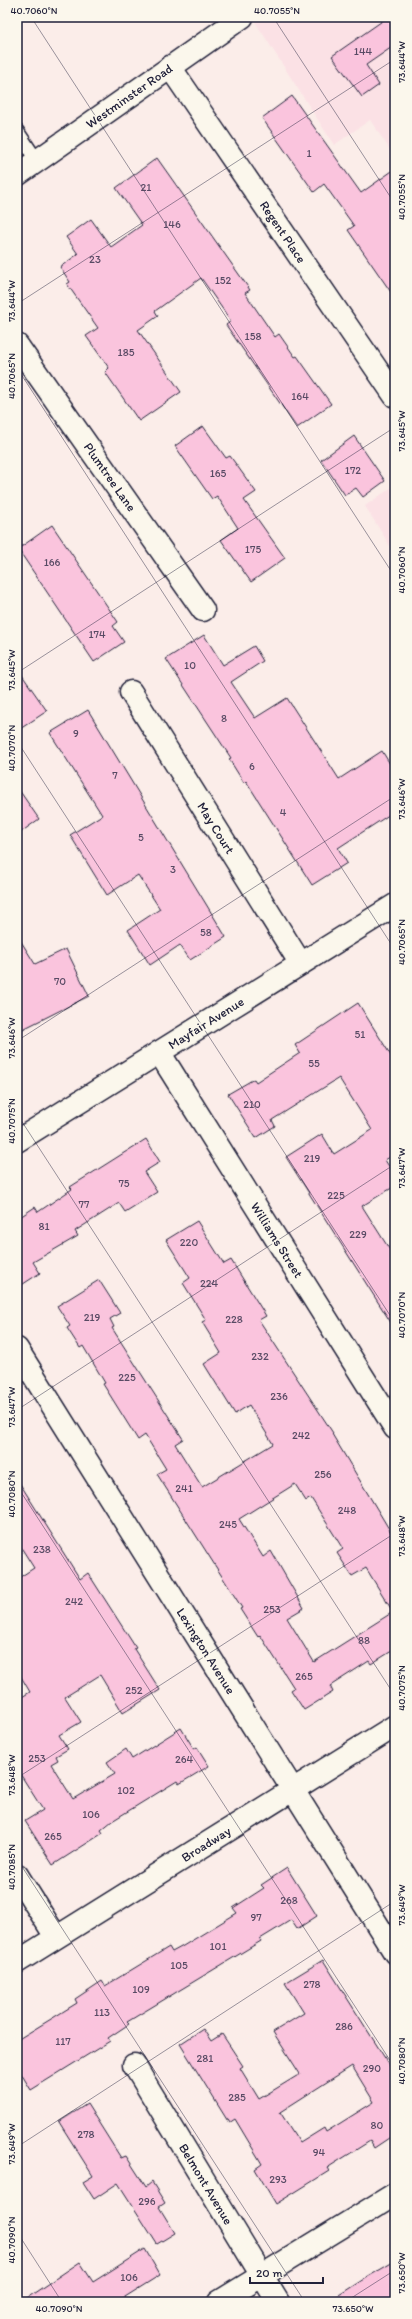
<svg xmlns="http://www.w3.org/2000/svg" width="412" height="2319" font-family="Itim,sans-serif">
	<rect width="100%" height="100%" fill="#fbede9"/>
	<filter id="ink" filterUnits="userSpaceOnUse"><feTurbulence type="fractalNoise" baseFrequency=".025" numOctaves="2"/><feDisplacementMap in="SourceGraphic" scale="8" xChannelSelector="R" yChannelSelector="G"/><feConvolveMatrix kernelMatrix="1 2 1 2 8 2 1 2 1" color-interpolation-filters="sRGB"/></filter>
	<g filter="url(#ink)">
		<path fill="#fbe1e5" d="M252,17h143v140l-25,-37 -36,25z
			M395,485v69l-30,-48z"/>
		<path fill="#fac4dd" stroke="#22223b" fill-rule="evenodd" d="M388,17h7v28l-29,20 13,20 -17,12 -30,-41z
			M292,96l69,97 34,-24v129l-47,-68 6,-4 -30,-42 -10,8 -52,-74z
			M157,158l93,132 -5,3 30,44 4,-3 16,23 2,-1 34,48 -34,24 -71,-103 5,-4 -30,-43 -46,33 3,5 -20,14 43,62 -42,29 -34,-49 4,-4 -23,-32 12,-8 -31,-44 3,-2 -10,-15 18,-13 -12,-17 25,-18 20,28 31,-22 -26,-37z
			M203,426l23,32 4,-2 26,36 -12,8 41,58 -34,24 -30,-42 17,-12 -21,-32 -5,3 -37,-53z
			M354,436l31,45 -22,16 -7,-9 -11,7 -24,-35z
			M52,525l66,97 -5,4 11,16 -30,20 -76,-113z
			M204,635l19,30 31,-19 9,15 -32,21 24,36 32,-20 52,81 43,-28 13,21v39l-57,37 9,15 -35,22 -66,-104 -2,2 -15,-24 2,-1 -65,-99z
			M17,668l30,43 -30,20z
			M88,710l138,227 -36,23 -10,-15 -30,20 -22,-35 32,-21 -22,-34 -31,20 -37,-60 32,-20 -52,-82z
			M17,787l22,32 -22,16z
			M17,935l18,29 31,-15 23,47 -72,36z
			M358,1003l37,59v92l-10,6 10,16v10l-33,20 33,52v71l-109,-172 36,-23 12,20 38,-24 -33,-52 -67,42 3,6 -19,12 -28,-44 26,-15 2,3 44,-29 -5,-8z
			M146,1139l14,23 -16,10 13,20 -32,20 -6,-9 -44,28 3,5 -45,26 7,11 -23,15v-69l18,-12 3,5 34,-23 -2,-2z
			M197,1221l27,43 7,-4 35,56 -7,4 74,113 -1,1 63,105v110l-24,15 -2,-3 -39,25 3,6 -29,18 -13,-20 3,-2 -34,-53 -2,2 -18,-28 2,-1 -85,-134 9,-5 -21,-34 -7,5 -35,-56 2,-1 -22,-37 -3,2 -13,-20 3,-2 -13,-20 42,-26 21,33 -10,6 4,8 -2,1 71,111 -8,5 27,43 71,-43 -24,-39 -14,9 -31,-50 17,-11 -19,-31 4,-2 -23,-37 7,-5 -24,-38zM295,1484l11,17 5,-3 32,51 -6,4 15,23 14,-8 27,44 -79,50 -27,-44 17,-10 -33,-57 -8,6 -24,-38z
			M17,1479l63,100 8,-6 48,75 -2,1 26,41 -37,23 -23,-38 -35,22 16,25 -22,13 9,14 -12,7 2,4 -7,4 22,35 42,-25 -8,-12 19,-13 6,10 49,-31 13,21 3,-2 12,19 -30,18 -2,-3 -65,40 -11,9 2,3 -50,32 -28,-44 18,-11 -26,-41v-69l13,-8 -13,-22v-91l17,-11 -17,-27z
			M287,1868l30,48 -20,13 -6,-9 -31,19 1,2 -134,81 2,2 -21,14 2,3 -79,49 -14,-23v-27l60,-37 -2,-4 27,-18 3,5 64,-39 3,5 11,-6 54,-33 -4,-5 31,-20 -3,-3z
			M323,1960l72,114v60l-21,14 -4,-7 -43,27 2,3 -53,33 -21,-35 7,-5 -27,-45 -6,4 -49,-79 23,-15 8,12 11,-7 21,32 -3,2 19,31 41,-25 -27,-42 31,-19 -19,-30zM352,2066l22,36 -48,30 -2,-4 -24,15 -20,-31z
			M87,2104l34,54 5,-2 20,31 6,-5 13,21 -6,4 16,26 -18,11 -39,-61 -24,16 -11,-17 10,-6 -34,-54z
			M145,2249l15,26 -43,27h-96l59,-40 13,20z
			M395,2261v41h-67l36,-23z"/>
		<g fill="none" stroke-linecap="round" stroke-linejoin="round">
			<g stroke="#22223b" stroke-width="16">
				<path id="service" d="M17,131l20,30"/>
			</g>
			<g stroke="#22223b" stroke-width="25">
				<path id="minor" d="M170,67l225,329
					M17,345l186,265
					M131,692l170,272
					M159,1052l236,376
					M17,1141l378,-236
					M17,1349l378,604
					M17,1875l39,62
					M17,1962l378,-236
					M134,2065l144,237
					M219,2302l176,-108"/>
			</g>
			<g stroke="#22223b" stroke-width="25">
				<path id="secondary" d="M17,175l225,-158"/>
			</g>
			<use href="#service" stroke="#fbf7ec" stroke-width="13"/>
			<use href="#minor" stroke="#fbf7ec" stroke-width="22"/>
			<use href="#secondary" stroke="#fbf7ec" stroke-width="22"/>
		</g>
	</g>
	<path fill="none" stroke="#22223b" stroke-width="1" stroke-opacity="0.45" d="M31,17l364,560M273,17l122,187M17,304l378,-245M17,368l378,582M17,673l378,-246M17,741l378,582M17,1041l378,-245M17,1114l378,582M17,1410l378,-246M17,1486l378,582M17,1778l378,-245M17,1859l288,443M17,2147l378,-246M17,2232l45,70M345,2302l50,-32"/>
	<g text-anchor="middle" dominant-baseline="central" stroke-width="3.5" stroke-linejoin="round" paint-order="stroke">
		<g font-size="11" fill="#584a64">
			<text x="363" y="51">144</text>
			<text x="309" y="153">1</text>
			<text x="146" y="187">21</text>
			<text x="172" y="224">146</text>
			<text x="95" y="259">23</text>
			<text x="223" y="280">152</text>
			<text x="253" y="336">158</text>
			<text x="126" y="352">185</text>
			<text x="300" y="396">164</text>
			<text x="353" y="470">172</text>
			<text x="218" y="473">165</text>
			<text x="253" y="549">175</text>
			<text x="52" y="562">166</text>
			<text x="97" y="634">174</text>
			<text x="190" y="665">10</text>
			<text x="224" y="718">8</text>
			<text x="76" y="733">9</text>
			<text x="252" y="766">6</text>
			<text x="115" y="775">7</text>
			<text x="283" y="812">4</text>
			<text x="141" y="837">5</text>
			<text x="173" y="869">3</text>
			<text x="206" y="932">58</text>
			<text x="60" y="981">70</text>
			<text x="360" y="1034">51</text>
			<text x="314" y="1063">55</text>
			<text x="252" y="1104">210</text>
			<text x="312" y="1158">219</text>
			<text x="124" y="1183">75</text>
			<text x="336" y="1195">225</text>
			<text x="84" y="1204">77</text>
			<text x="44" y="1226">81</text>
			<text x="358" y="1234">229</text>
			<text x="189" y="1242">220</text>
			<text x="209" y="1283">224</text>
			<text x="92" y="1317">219</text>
			<text x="234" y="1319">228</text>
			<text x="260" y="1356">232</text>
			<text x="127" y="1377">225</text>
			<text x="279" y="1396">236</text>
			<text x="301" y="1435">242</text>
			<text x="323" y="1474">256</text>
			<text x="184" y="1488">241</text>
			<text x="347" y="1510">248</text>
			<text x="228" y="1524">245</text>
			<text x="42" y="1549">238</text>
			<text x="74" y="1601">242</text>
			<text x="272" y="1609">253</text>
			<text x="364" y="1640">88</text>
			<text x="304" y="1676">265</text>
			<text x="134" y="1690">252</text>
			<text x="37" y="1758">253</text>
			<text x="184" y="1759">264</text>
			<text x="126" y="1790">102</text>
			<text x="91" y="1814">106</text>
			<text x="53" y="1836">265</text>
			<text x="289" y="1900">268</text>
			<text x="256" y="1917">97</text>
			<text x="218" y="1946">101</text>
			<text x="179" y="1965">105</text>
			<text x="312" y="1984">278</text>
			<text x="141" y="1989">109</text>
			<text x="102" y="2012">113</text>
			<text x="344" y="2026">286</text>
			<text x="63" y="2041">117</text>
			<text x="205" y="2058">281</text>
			<text x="372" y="2068">290</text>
			<text x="237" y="2097">285</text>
			<text x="377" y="2125">80</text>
			<text x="86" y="2134">278</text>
			<text x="319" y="2152">94</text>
			<text x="278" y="2179">293</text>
			<text x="147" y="2201">296</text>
			<text x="129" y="2277">106</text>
		</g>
		<g font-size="13" fill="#22223b" stroke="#fbf7ec">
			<text transform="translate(129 96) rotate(-35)">Westminster Road</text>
			<text transform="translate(283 232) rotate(56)">Regent Place</text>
			<text transform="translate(110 477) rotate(55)">Plumtree Lane</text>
			<text transform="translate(216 828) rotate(58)">May Court</text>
			<text transform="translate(206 1023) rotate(-32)">Mayfair Avenue</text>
			<text transform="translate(277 1240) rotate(58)">Williams Street</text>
			<text transform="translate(206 1651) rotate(58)">Lexington Avenue</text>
			<text transform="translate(206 1844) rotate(-32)">Broadway</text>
			<text transform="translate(206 2184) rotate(59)">Belmont Avenue</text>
		</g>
	</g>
	<rect width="412" height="2319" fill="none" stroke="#fbf7ec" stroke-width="44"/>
	<path d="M250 2277v6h73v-6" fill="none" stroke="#22223b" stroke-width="2"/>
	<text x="256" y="2277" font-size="12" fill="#22223b" stroke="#fbf7ec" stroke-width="3" paint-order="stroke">20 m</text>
	<rect x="22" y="22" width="368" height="2275" fill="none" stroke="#22223b" stroke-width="1.5"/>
	<g font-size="10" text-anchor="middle" fill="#22223b">
		<text x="34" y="14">40.7060°N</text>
		<text x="277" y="14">40.7055°N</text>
		<text transform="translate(401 62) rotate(-90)" y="4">73.644°W</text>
		<text transform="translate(401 197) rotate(-90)" y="4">40.7055°N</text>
		<text transform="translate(11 301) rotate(-90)" y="4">73.644°W</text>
		<text transform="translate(11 376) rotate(-90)" y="4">40.7065°N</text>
		<text transform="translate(401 431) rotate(-90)" y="4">73.645°W</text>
		<text transform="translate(401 570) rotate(-90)" y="4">40.7060°N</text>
		<text transform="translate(11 670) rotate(-90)" y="4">73.645°W</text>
		<text transform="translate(11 748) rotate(-90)" y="4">40.7070°N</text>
		<text transform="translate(401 799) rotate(-90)" y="4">73.646°W</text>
		<text transform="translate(401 942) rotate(-90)" y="4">40.7065°N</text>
		<text transform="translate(11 1038) rotate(-90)" y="4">73.646°W</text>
		<text transform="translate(11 1121) rotate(-90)" y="4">40.7075°N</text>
		<text transform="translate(401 1168) rotate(-90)" y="4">73.647°W</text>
		<text transform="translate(401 1315) rotate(-90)" y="4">40.7070°N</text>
		<text transform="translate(11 1407) rotate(-90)" y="4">73.647°W</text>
		<text transform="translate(11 1494) rotate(-90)" y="4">40.7080°N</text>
		<text transform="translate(401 1536) rotate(-90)" y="4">73.648°W</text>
		<text transform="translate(401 1688) rotate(-90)" y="4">40.7075°N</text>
		<text transform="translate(11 1775) rotate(-90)" y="4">73.648°W</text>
		<text transform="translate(11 1867) rotate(-90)" y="4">40.7085°N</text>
		<text transform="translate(401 1905) rotate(-90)" y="4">73.649°W</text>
		<text transform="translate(401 2061) rotate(-90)" y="4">40.7080°N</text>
		<text transform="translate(11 2144) rotate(-90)" y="4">73.649°W</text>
		<text transform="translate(11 2240) rotate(-90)" y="4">40.7090°N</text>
		<text transform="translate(401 2273) rotate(-90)" y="4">73.650°W</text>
		<text x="59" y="2312">40.7090°N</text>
		<text x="353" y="2312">73.650°W</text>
	</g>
</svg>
